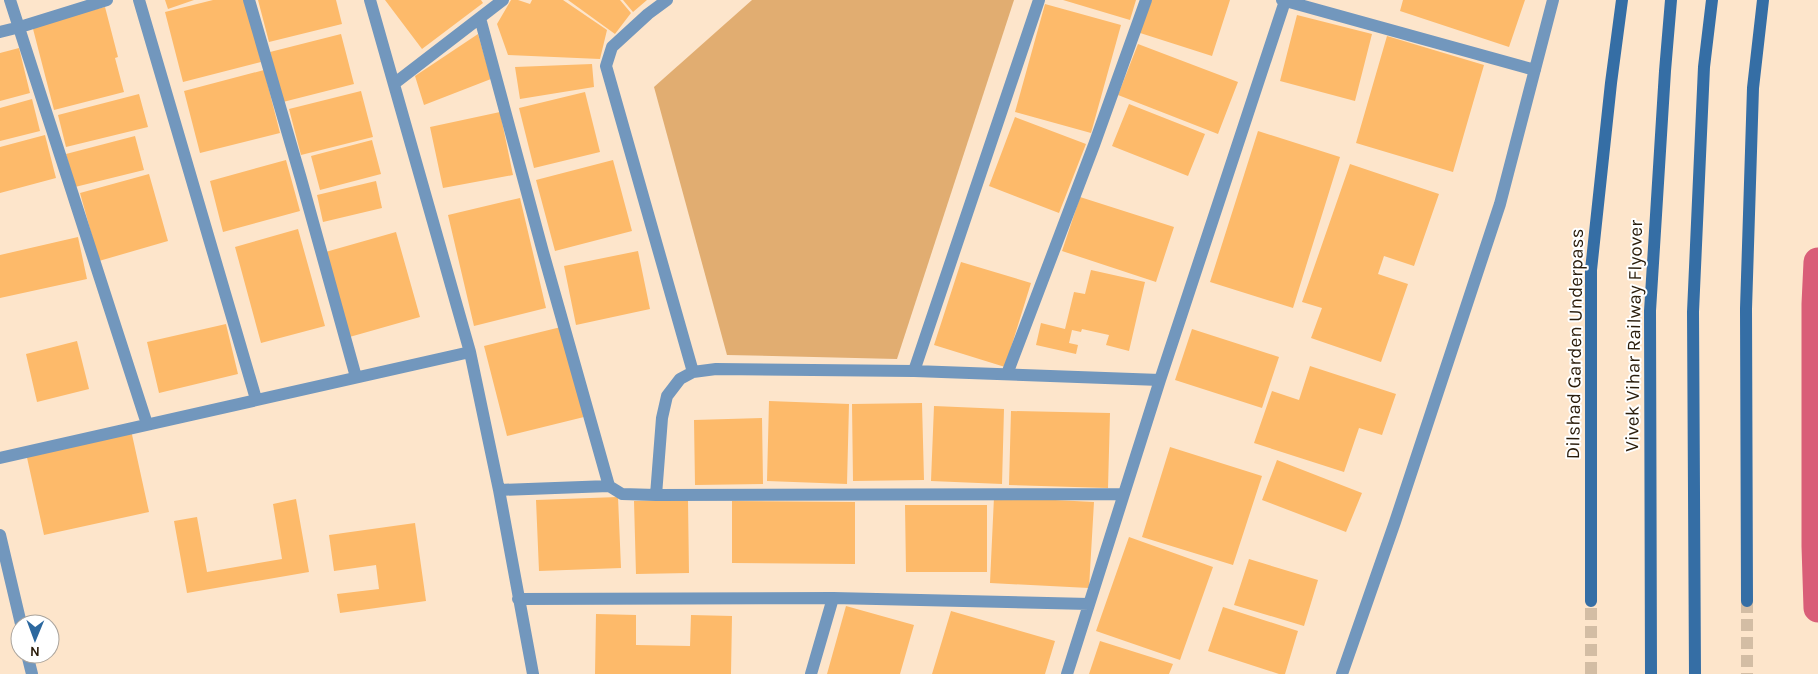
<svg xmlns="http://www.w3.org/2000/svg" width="1818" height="674" font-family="Karla,sans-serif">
	<rect width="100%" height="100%" fill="#fde5cb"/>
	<path fill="#e1ad71" d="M752,0h262l-117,359 -170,-4 -73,-268z"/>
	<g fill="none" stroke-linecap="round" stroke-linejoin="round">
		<path stroke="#d95e78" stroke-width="29" d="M1818,262l-2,42v242l2,62"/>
	</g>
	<path fill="#fdba6a" d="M165,0h29l-26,9z
		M213,0h33l15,62 -78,20 -18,-70z
		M258,0h78l6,24 -73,18z
		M385,0h96l2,3 -61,46z
		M511,0h7l12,4 2,-4h31l44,30 -7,29 -92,-4 -11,-31z
		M568,0h52l11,13 -16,21z
		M623,0h24l-14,12z
		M1063,0h73l-6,20z
		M1152,0h78l-18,56 -75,-24z
		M1403,0h122l-16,47 -109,-36z
		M1045,4l76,21 -30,108 -76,-21z
		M105,7l13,50 -3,1 9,34 -70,18 -22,-85z
		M1297,15l75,19 -17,67 -75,-20z
		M341,34l13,50 -71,18 -13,-50z
		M478,34l13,45 -67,26 -9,-29z
		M1387,36l97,29 -31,107 -97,-29z
		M1138,44l100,38 -20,52 -100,-39z
		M19,48l11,45 -30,8v-48z
		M592,64l2,23 -74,12 -5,-32z
		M264,70l16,63 -80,20 -16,-62z
		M361,91l12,46 -72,18 -12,-46z
		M585,92l15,60 -66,16 -15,-60z
		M139,94l9,33 -82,20 -8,-32z
		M32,99l8,32 -40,10v-33z
		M1129,104l76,30 -17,42 -76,-30z
		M500,112l13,63 -70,13 -13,-61z
		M1015,117l71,27 -27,69 -70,-27z
		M1258,131l82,26 -47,151 -83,-26z
		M45,135l11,43 -56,15v-46z
		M135,136l9,34 -69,17 -9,-33z
		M372,140l9,34 -61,16 -9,-34z
		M286,160l14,51 -77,21 -13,-51z
		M613,160l19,71 -77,20 -19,-71z
		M1350,164l89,30 -25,72 -30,-10 -6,18 30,10 -27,78 -70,-24 11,-30 -20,-6z
		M149,174l19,67 -69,20 -19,-68z
		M376,181l6,27 -59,14 -6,-27z
		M1080,197l94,30 -18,55 -94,-31z
		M520,198l26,110 -72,18 -26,-111z
		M298,229l27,97 -64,17 -26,-96z
		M396,232l24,85 -74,21 -24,-85z
		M78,237l9,42 -87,19v-43z
		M638,251l12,58 -74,16 -12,-59z
		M961,262l70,21 -26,84 -71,-22z
		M1091,270l54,12 -16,69 -23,-6 3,-10 -27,-6 -1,3 -9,-2 -3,13 9,2 -2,9 -40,-9 5,-22 24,6 9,-37 11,2z
		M226,324l12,50 -79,19 -12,-51z
		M561,327l23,90 -77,19 -23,-90z
		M1192,329l87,28 -17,51 -87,-28z
		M77,341l12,48 -52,13 -11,-48z
		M1310,366l86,28 -14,41 -23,-7 -15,44 -90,-29 18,-52 27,9z
		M769,401l80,3 -2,80 -80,-3z
		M922,403l2,77 -71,1 -1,-77z
		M934,406l70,3 -2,75 -71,-3z
		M1011,411l99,2 -2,75 -99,-3z
		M762,418l1,66 -68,1 -1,-65z
		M131,430l18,82 -105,23 -18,-82z
		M1170,447l92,29 -29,89 -91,-28z
		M1277,460l85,33 -16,39 -84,-32z
		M618,497l3,71 -82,3 -3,-71z
		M994,497l100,5 -5,86 -99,-5z
		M296,499l13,73 -122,21 -13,-72 23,-4 10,55 75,-13 -9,-55z
		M688,500l1,73 -53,1 -2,-73z
		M732,501l123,1v62l-123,-1z
		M905,505h82v67h-81z
		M415,523l11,78 -86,12 -3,-19 42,-5 -3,-24 -42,6 -5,-36z
		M1129,537l84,30 -33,93 -84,-29z
		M1249,559l69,21 -14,46 -70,-21z
		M846,606l68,19 -14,49h-73z
		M1223,607l75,24 -13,43h-6l-71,-23z
		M951,611l104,30 -10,33h-113z
		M596,614l40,1v30l54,1 1,-31 41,1 -1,58h-136z
		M1100,641l73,23 -4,10h-80z"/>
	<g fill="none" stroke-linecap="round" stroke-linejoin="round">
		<path stroke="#d3bda4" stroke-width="12" stroke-dasharray="12 6" stroke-linecap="butt" d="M1747,601v73
			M1591,674v-73"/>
		<path stroke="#7297bd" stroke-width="12" d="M10,0l137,424
			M139,0l117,399
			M249,0l52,179 55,198
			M370,0l100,352 29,138 34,184
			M667,0l-19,14 -36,33 -6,19 87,306
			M1282,0l253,70
			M480,18l63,234 66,234
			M0,32l20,-5 87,-27
			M395,83l108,-83
			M914,371l125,-371
			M1007,374l87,-229 52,-145
			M0,458l470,-106
			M499,490l110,-4 13,8 34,1 468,-1
			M656,495l6,-77 5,-22 13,-17 13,-7 23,-3 198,2 246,9
			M0,535l21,89
			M518,599l315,-1 256,6
			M27,654l5,20
			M811,674l22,-76
			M1067,674l93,-294 125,-379
			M1342,674l53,-152 105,-318 53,-204"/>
		<path stroke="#356ea5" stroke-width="12" d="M1591,601v-331l20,-187 11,-83
			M1747,601l-1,-292 7,-221 10,-88
			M1651,674l-1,-363 15,-240 6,-71
			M1695,674l-2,-362 11,-245 8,-67"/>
	</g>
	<g text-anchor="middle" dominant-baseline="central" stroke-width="4" stroke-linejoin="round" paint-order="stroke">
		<g font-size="19" fill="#2a1c0a" stroke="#fff">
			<text transform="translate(1634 336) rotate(-89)">Vivek Vihar Railway Flyover</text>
			<text transform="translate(1575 344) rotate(-89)">Dilshad Garden Underpass</text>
		</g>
	</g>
	<g transform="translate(35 639) rotate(181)"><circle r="24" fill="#ffffff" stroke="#aaa49d"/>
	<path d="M0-4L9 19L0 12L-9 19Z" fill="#2c689f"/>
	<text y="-8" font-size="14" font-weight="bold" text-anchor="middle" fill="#2a1c0a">N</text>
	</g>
</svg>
